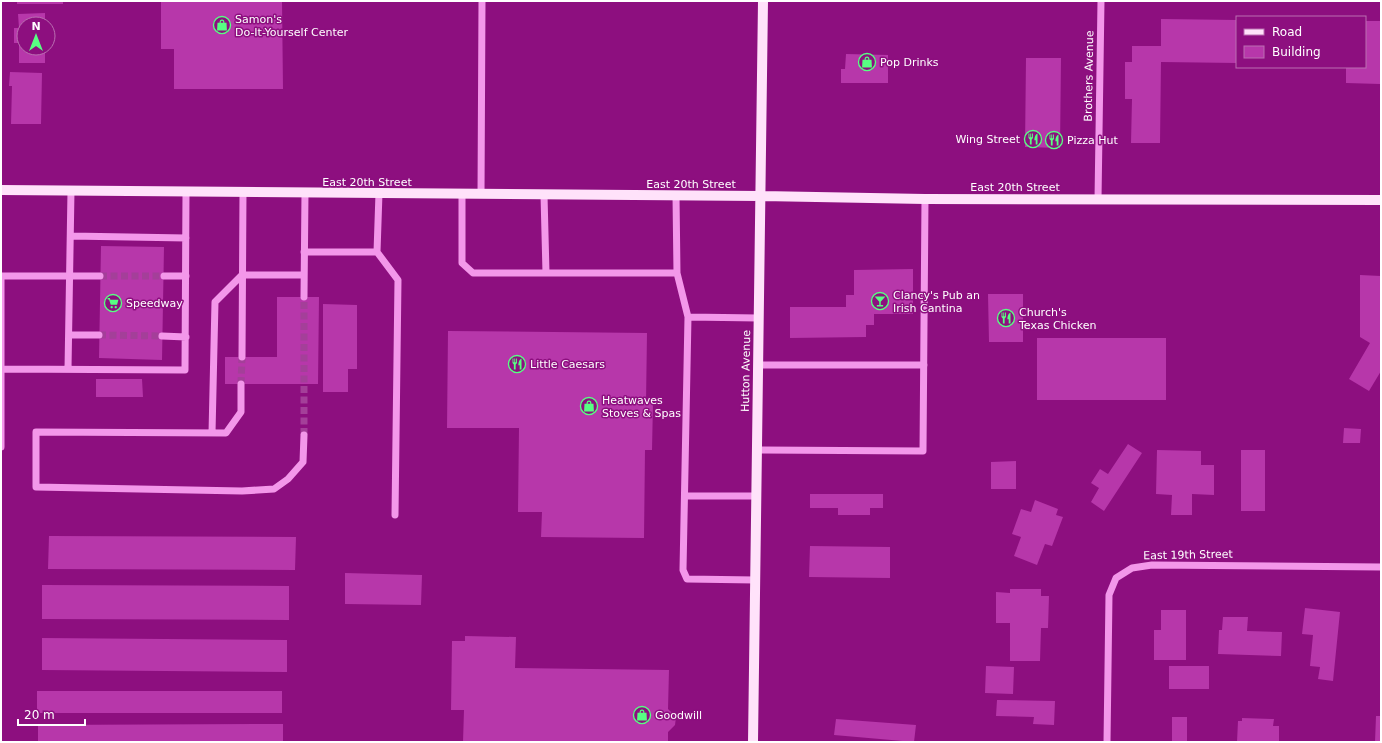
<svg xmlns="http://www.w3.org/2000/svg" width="1382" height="743" font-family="'DejaVu Sans',sans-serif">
	<rect width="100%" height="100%" fill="#8d0f7f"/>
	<path fill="#b737aa" d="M17,1h46v3h-46z
		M161,1h121l1,88h-109v-40h-13z
		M45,13v11h-21v24h21v15h-26v-20h-5v-15h5l-1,-14z
		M1161,19l76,1v43l-76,-1 -1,81h-29l1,-44h-7v-37h7v-16h29z
		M1365,21h16l-1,63 -34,-1v-16h19z
		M846,54l42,1v28h-47v-14h4z
		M1026,58h35l-1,90 -35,-1z
		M10,72l32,1 -1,51h-30l1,-38h-3z
		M101,246l63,1 -2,113 -63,-2z
		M913,269v45h-39v11h-8v12l-76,1v-31h56v-12h8v-25z
		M1360,275l21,1v95l-12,20 -20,-12 21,-36 -10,-6z
		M988,294h35v48h-34z
		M277,297h42l-1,87h-93v-27h52z
		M323,304l34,1v64h-9v23h-25z
		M448,331l199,2 -1,70h7l-1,47h-7l-1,88 -103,-1 1,-25h-24l1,-84h-72z
		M1037,338h129v62h-129z
		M96,379h46l1,18h-47z
		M1344,428l17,1 -1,14h-17z
		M1128,444l14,9 -38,58 -13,-9 8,-14 -8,-5 9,-14 8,5z
		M1157,450l44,1v14h13v30l-22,-1v21h-21l1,-20 -16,-1z
		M1241,450h24v61h-24z
		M1016,461v28h-25v-27z
		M810,494h73v14h-13v7h-32v-7h-28z
		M1035,500l23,9 -2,6 7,2 -11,29 -7,-2 -8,21 -23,-9 7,-19 -9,-3 9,-25 10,3z
		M49,536l247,1 -1,33 -247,-1z
		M810,546l80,1v31l-81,-1z
		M345,573l77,2 -1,30 -76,-1z
		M42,585l247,1v34l-247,-1z
		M1010,589h31v7h8l-1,32h-7l-1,33h-30v-38h-14v-31l14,1z
		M1305,608l35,4 -7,69 -15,-2 2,-12 -10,-1 3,-31 -11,-1z
		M1161,610h25v50h-32v-30h7z
		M1223,617h25l-1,14 35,1 -1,24 -63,-2 1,-24h3z
		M465,636l51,1 -1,31 154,2 -1,39 8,8 -1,8 -7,7v10h-205l1,-32h-13l1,-69h13z
		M42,638l245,2v32l-245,-2z
		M986,666l28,1 -1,27 -28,-1z
		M1169,666h40v23h-40z
		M37,691h245v22h-245z
		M997,700l58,1 -1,24 -21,-1 1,-7 -38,-1z
		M1376,716h5v26h-6z
		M1172,717h15v25h-15z
		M1242,718l32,1 -1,7h6v16h-42l1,-21h4z
		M836,719l80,6 -2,17 -80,-7z
		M283,724v18h-245v-17z"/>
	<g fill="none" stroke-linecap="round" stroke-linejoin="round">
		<path stroke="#a43f99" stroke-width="7" stroke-dasharray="7 3.5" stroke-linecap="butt" d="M100,276h64
			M99,335l63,1
			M241,384l1,-27
			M304,435v-138"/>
		<path stroke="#f397ea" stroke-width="7" d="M379,193l-2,59 21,28 -3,235
			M462,194v69l11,10h204l-1,-77
			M481,194l1,-193
			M544,195l2,78
			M1098,199l3,-198
			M71,236l115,2
			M304,252h73
			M677,273l11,44
			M1,276v171
			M2,276h98
			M164,276h22
			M304,297l1,-104
			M69,335h30
			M162,336l24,1
			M242,357l1,-165
			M758,365h166
			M2,369l183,1 1,-178
			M68,369l3,-178
			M241,384v28l-15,21 -190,-1v55l206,4 32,-2 14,-10 15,-17 1,-27
			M212,433l3,-131 27,-27h62
			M757,450l166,1 2,-252
			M685,496h71
			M755,580l-68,-1 -4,-9 5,-253 70,1
			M1107,742l2,-147 7,-17 16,-10 20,-3 229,2"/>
		<path stroke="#ffe2fa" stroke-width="10" d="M1,190l759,6 165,3 456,1
			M753,742l10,-741"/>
	</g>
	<defs>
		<g id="shop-ring" transform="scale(0.9)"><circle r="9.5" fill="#8d0f7f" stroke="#58ff83" stroke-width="1.5"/><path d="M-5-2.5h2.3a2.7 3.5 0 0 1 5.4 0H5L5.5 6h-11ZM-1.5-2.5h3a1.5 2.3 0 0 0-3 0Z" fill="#58ff83"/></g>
		<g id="restaurant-ring" transform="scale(0.9)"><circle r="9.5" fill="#8d0f7f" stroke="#58ff83" stroke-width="1.5"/><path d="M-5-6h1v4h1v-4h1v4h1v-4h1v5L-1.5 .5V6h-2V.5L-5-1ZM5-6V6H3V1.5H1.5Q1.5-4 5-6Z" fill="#58ff83"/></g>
		<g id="bar-ring" transform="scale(0.9)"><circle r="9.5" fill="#8d0f7f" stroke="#58ff83" stroke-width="1.5"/><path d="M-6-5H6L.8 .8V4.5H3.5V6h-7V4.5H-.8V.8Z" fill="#58ff83"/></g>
		<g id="supermarket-ring" transform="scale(0.9)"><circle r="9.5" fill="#8d0f7f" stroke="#58ff83" stroke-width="1.5"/><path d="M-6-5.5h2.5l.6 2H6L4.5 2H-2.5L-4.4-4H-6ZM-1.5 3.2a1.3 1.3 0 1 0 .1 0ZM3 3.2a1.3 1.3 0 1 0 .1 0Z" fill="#58ff83"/></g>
	</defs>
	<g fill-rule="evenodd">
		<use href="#shop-ring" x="222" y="25"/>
		<use href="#shop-ring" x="867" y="62"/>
		<use href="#restaurant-ring" x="1033" y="139"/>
		<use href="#restaurant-ring" x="1054" y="140"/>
		<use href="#bar-ring" x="880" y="301"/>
		<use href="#supermarket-ring" x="113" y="303"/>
		<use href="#restaurant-ring" x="1006" y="318"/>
		<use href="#restaurant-ring" x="517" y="364"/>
		<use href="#shop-ring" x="589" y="406"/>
		<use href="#shop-ring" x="642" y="715"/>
	</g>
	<g text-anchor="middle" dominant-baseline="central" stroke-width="3" stroke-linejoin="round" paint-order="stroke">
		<g font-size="11" fill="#fff" stroke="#8d0f7f" text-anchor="start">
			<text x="235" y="19">Samon's<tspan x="235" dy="13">Do-It-Yourself Center</tspan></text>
			<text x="880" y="62">Pop Drinks</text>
			<text x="1020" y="139" text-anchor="end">Wing Street</text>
			<text x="1067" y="140">Pizza Hut</text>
			<text x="893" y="295">Clancy's Pub an<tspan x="893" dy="13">Irish Cantina</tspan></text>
			<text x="126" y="303">Speedway</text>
			<text x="1019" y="312">Church's<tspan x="1019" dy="13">Texas Chicken</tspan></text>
			<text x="530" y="364">Little Caesars</text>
			<text x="602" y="400">Heatwaves<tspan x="602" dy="13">Stoves &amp; Spas</tspan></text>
			<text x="655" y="715">Goodwill</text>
		</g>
		<g font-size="11" fill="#fff" stroke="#8d0f7f">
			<text transform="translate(1089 76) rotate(-89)">Brothers Avenue</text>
			<text x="367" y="182">East 20th Street</text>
			<text x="691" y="184">East 20th Street</text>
			<text x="1015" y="187">East 20th Street</text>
			<text transform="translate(746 371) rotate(-89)">Hutton Avenue</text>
			<text transform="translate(1188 555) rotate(-1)">East 19th Street</text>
		</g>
	</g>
	<rect width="1382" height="743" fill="none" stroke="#ffffff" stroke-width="4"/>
	<rect x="1236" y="16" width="130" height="52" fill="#8d0f7f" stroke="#bb6fb2"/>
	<rect x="1244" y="29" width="20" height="6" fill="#ffe2fa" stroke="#bb6fb2"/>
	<text x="1272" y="36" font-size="12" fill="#ffffff">Road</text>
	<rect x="1244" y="46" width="20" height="12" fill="#b737aa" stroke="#bb6fb2"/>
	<text x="1272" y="56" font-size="12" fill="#ffffff">Building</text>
	<g transform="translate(36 36)"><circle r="19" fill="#8d0f7f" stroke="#bb6fb2"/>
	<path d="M0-3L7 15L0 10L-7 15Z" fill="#58ff83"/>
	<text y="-6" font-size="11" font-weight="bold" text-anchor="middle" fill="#ffffff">N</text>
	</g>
	<path d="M18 719v6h67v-6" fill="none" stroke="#ffffff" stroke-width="2"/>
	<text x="24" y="719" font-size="12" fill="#ffffff" stroke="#8d0f7f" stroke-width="3" paint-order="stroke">20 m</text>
</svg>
